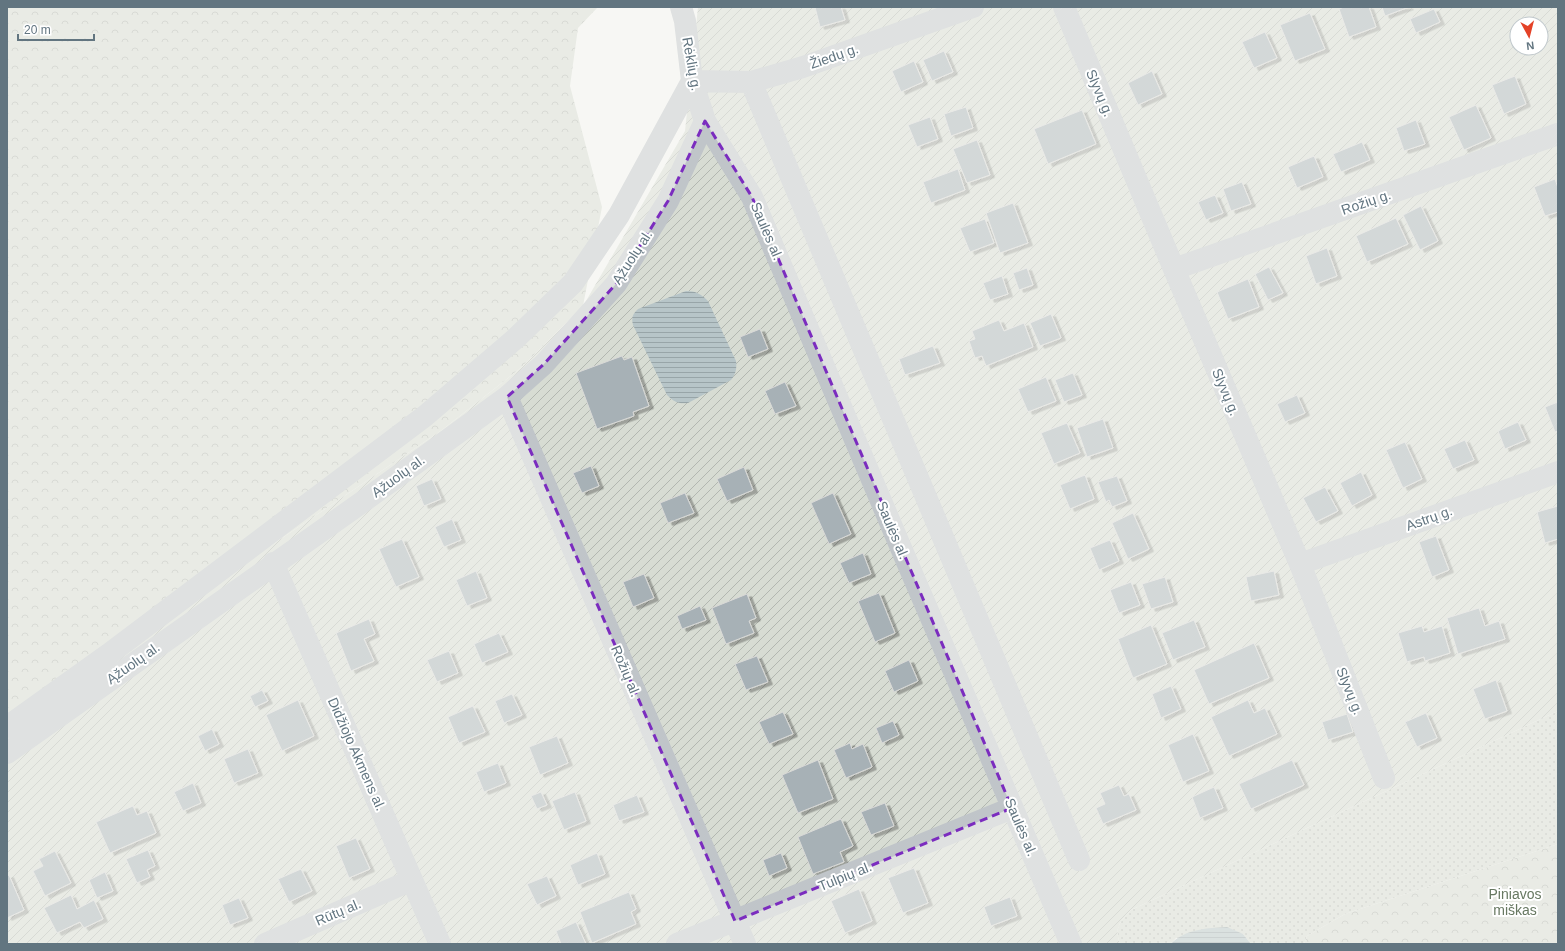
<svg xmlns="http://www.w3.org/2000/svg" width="1565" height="951" font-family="Arial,sans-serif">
	<defs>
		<pattern id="grass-dots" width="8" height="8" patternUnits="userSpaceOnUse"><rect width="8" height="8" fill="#d7dcd3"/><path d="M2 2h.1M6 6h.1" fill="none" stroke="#b2b7b0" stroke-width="1.8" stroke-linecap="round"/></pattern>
		<pattern id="forest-crowns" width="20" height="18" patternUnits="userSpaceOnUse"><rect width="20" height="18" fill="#d7dcd3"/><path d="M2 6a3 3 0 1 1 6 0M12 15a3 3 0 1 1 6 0" fill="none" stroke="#b2b7b0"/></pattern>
		<pattern id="garden-furrows" width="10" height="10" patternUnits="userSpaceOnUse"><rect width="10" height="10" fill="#d7dcd3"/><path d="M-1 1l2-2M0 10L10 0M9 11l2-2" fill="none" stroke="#b2b7b0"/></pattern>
		<pattern id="water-rules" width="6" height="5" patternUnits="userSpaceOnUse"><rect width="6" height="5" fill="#b7c5c8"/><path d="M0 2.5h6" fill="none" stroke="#98a5a8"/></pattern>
		<filter id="shadow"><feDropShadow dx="4.5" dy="2.5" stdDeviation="0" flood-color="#0004"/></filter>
	</defs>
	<rect width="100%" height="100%" fill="#f7f7f4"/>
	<path fill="url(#grass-dots)" d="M1558,711v133l-213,70 -38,22 -3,8h-53l-8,-10 -67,4 -5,6h-51c-6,-17 0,-22 11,-34z"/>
	<path fill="url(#forest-crowns)" d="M7,7h591l-20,21 -8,58 32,121 -19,99 -61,61 -80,63 -435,294z
		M1558,844v100h-254l3,-8 38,-22z"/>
	<path fill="url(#garden-furrows)" fill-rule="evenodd" d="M698,7h860v704l-427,199c-11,12 -17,17 -11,34h-1113v-220l435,-294 80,-63 61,-61 102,-175zM1517,24h24v24h-24z"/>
	<path fill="url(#water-rules)" d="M686,291c10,0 15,3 22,10l28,60c1,7 0,13 -5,19l-43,23c-10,1 -14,-1 -21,-8l-34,-70c-2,-8 0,-11 5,-16z
		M1227,927l16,7 8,10h-80c13,-15 38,-16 56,-17z"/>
	<path fill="#a7b1b6" stroke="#d9d9d7" filter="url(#shadow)" d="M815,7h26l4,13 -25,7z
		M1344,7h25l7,20 -27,10 -10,-28z
		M1382,7h27l-24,9z
		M1434,9l6,13 -24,11 -6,-14z
		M1310,13l15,36 -30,12 -15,-36z
		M1265,32l12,26 -23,10 -12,-26z
		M944,51l9,21 -21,9 -9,-21z
		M914,61l9,21 -22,10 -9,-21z
		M1152,71l10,23 -24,11 -10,-22z
		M1515,76l11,28 -22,10 -12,-29z
		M1476,105l15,33 -27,12 -15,-33z
		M966,107l7,21 -22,8 -7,-22z
		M1082,110l14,34 -48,20 -14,-35z
		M930,117l8,22 -21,8 -9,-22z
		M1416,120l9,24 -21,7 -8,-23z
		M977,140l13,35 -23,8 -14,-34z
		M1362,142l8,18 -29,12 -8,-18z
		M1314,156l9,21 -26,11 -9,-21z
		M958,169l7,21 -34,13 -8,-21z
		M1555,179l3,9v24l-13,4 -11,-29z
		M1242,182l9,22 -20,7 -8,-22z
		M1215,195l8,18 -17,7 -8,-18z
		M1013,203l15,40 -28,10 -14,-40z
		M1421,206l17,35 -18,9 -17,-35z
		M1396,218l12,26 -41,18 -11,-26z
		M985,219l9,24 -24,9 -10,-24z
		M1327,248l10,28 -21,8 -10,-28z
		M1269,267l14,26 -15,7 -13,-26z
		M1027,268l6,17 -14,5 -6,-17z
		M1002,276l6,18 -18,6 -7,-17z
		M1248,279l11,28 -31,12 -11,-27z
		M1051,314l10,24 -21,8 -10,-23z
		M999,320l5,11 20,-8 9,24 -47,19 -4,-10 -7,2 -6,-17 6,-2 -3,-8z
		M760,329l8,20 -20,8 -8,-20z
		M933,346l7,17 -35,12 -6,-16z
		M622,356l2,4 8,-3 17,49 -16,6 1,4 -37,13 -21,-56z
		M1073,373l9,22 -18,7 -9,-22z
		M1046,377l10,24 -28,11 -10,-23z
		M785,382l11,24 -21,8 -10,-23z
		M1297,395l8,18 -20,9 -8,-18z
		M1558,402v29l-3,1 -10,-25z
		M1103,419l10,29 -26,9 -10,-29z
		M1518,422l8,18 -21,9 -7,-18z
		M1067,423l13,30 -26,11 -13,-31z
		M1465,440l9,20 -21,9 -9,-20z
		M1405,442l17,37 -19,9 -17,-38z
		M591,466l8,20 -17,7 -9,-20z
		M744,467l9,23 -26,11 -10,-22z
		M1361,472l11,23 -20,11 -12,-23z
		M1085,475l9,24 -24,10 -10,-24z
		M1117,476l10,25 -15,6 -3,-7 -3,2 -8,-20z
		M432,479l9,20 -17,7 -8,-20z
		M1325,487l13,24 -22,11 -13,-24z
		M685,493l9,20 -26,10 -8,-20z
		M833,493l18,41 -22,10 -18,-41z
		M1558,506v33l-13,4 -8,-31z
		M1133,513l16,36 -21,10 -16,-36z
		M452,519l9,21 -17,7 -9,-20z
		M1436,536l13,34 -17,7 -13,-35z
		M402,539l17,38 -23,10 -17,-38z
		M1110,540l9,21 -20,9 -9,-22z
		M863,553l8,21 -22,9 -9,-20z
		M476,571l11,27 -20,8 -11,-26z
		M1274,571l5,24 -28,6 -5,-24z
		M644,574l10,24 -21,9 -10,-25z
		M1165,577l8,25 -22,7 -9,-25z
		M1131,582l9,23 -21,8 -9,-23z
		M879,593l16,40 -20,9 -17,-41z
		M747,594l9,24 -7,3 5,12 -28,11 -14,-36z
		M700,606l6,14 -24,9 -5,-13z
		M1479,608l6,18 14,-5 6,18 -47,15 -11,-36z
		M369,619l6,15 -11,5 10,22 -23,10 -15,-38z
		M1194,620l11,27 -32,13 -11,-27z
		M1151,625l16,39 -34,14 -15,-39z
		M1422,626l2,6 18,-6 8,27 -25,8 -1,-4 -17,5 -9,-29z
		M499,633l9,19 -26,11 -8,-19z
		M1254,643l15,35 -60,26 -15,-34z
		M449,651l9,22 -21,9 -10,-22z
		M757,656l11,26 -22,8 -11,-26z
		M909,660l9,21 -24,11 -9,-21z
		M1496,680l11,31 -22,8 -12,-30z
		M1171,686l10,23 -20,9 -9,-24z
		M262,690l6,11 -13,6 -5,-11z
		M512,694l10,21 -18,8 -9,-22z
		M298,700l16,36 -32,15 -16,-36z
		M1248,700l6,13 11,-5 12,26 -48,22 -18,-39z
		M473,706l12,26 -26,11 -11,-26z
		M783,712l10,22 -24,10 -10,-22z
		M1426,713l11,25 -20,9 -12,-25z
		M1347,714l6,18 -25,8 -6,-18z
		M893,721l6,14 -17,8 -6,-15z
		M212,729l7,15 -14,7 -7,-15z
		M1193,734l16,37 -26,11 -15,-37z
		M557,736l11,27 -28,12 -11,-28z
		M850,743l2,6 11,-5 9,23 -26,11 -12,-28z
		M248,749l10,24 -24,10 -10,-24z
		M818,760l15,39 -35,14 -16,-38z
		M1292,760l12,25 -53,24 -12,-25z
		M498,763l8,20 -22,9 -8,-20z
		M193,783l8,20 -18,8 -9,-19z
		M1119,785l5,11 5,-2 7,16 -33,14 -7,-16 9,-4 -5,-11z
		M1214,787l9,21 -23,10 -8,-21z
		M541,792l6,13 -10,4 -6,-13z
		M575,792l11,29 -22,9 -12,-29z
		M637,795l7,17 -25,9 -6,-16z
		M885,803l9,23 -23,9 -10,-23z
		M133,806l4,9 10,-4 9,22 -46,20 -14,-31z
		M841,819l12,27 -13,6 4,10 -31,12 -15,-37z
		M356,838l14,31 -21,9 -13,-32z
		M148,850l7,16 -8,4 3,7 -13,6 -11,-24z
		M55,851l16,32 -26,13 -12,-25 10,-5 -4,-7z
		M597,853l8,21 -27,11 -8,-20z
		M781,853l6,15 -18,8 -6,-16z
		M914,868l14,35 -25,10 -15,-35z
		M301,869l11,22 -23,11 -11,-23z
		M105,872l8,19 -16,7 -8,-18z
		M9,875l15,35 -17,8v-42z
		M547,876l9,20 -19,9 -10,-21z
		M859,889l13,32 -27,12 -14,-32z
		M629,892l7,17 -5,3 5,12 -44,19 -12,-31z
		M71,895l6,14 17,-9 9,19 -19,9 -4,-6 -23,11 -13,-25z
		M1010,897l7,19 -26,10 -7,-19z
		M239,898l9,20 -18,7 -8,-20z
		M576,922l10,22h-25l-5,-13z"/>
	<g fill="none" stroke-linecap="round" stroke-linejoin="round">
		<path stroke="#c0c5c9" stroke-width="22" d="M681,7l4,14 7,60 13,40 47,76 146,344 173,403
			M1064,7l110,262 126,295 84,214
			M751,82l328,778
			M1174,269l384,-135
			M507,397l238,547
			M273,563l167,381
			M1300,564l258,-92
			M7,727l102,-73 316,-238 90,-77 58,-56 46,-68 73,-134 59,1 52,-15 170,-60
			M7,753l354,-250 146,-106 37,-33 72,-80 52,-83 37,-80
			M265,944l147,-64
			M677,944l335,-136"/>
	</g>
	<path d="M0 0H1565V951H0ZM705,121l47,76 260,611 -277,113 -228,-524 37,-33 72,-80 52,-83z" fill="#f7f7f4" fill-opacity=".55" fill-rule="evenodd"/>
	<path fill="none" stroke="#7b2cbf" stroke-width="3" stroke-dasharray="8 5" stroke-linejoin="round" d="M705,121l47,76 260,611 -277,113 -228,-524 37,-33 72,-80 52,-83z"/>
	<g text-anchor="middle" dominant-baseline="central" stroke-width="4" stroke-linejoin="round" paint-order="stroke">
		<g font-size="14" fill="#627580" stroke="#fff">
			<text transform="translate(834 56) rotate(-19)">Žiedų g.</text>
			<text transform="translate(692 64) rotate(80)">Rėklių g.</text>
			<text transform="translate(1100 93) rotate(67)">Slyvų g.</text>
			<text transform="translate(1366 202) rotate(-19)">Rožių g.</text>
			<text transform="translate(767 231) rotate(67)">Saulės al.</text>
			<text transform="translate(632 257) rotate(-57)">Ąžuolų al.</text>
			<text transform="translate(1226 392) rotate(67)">Slyvų g.</text>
			<text transform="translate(398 476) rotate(-36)">Ąžuolų al.</text>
			<text transform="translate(1429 518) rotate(-20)">Astrų g.</text>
			<text transform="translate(893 530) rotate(67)">Saulės al.</text>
			<text transform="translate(133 663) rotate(-35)">Ąžuolų al.</text>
			<text transform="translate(626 671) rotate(67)">Rožių al.</text>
			<text transform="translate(1350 691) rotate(68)">Slyvų g.</text>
			<text transform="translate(357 754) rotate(66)">Didžiojo Akmens al.</text>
			<text transform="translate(1021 827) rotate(67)">Saulės al.</text>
			<text transform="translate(845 876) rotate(-22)">Tulpių al.</text>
			<text transform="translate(338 912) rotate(-23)">Rūtų al.</text>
		</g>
		<g font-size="14" fill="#677861" stroke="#fff">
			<text x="1515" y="894">Piniavos<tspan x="1515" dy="16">miškas</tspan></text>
		</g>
	</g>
	<rect width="1565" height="951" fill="none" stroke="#627580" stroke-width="16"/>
	<g transform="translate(1529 36) rotate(173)"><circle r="19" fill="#ffffff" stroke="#c0c8cc"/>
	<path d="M0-3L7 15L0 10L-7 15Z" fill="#e44227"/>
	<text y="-6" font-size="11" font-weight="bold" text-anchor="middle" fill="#627580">N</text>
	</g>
	<path d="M18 34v6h76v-6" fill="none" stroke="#627580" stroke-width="2"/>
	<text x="24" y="34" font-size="12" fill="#627580" stroke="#ffffff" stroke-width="3" paint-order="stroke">20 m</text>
</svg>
